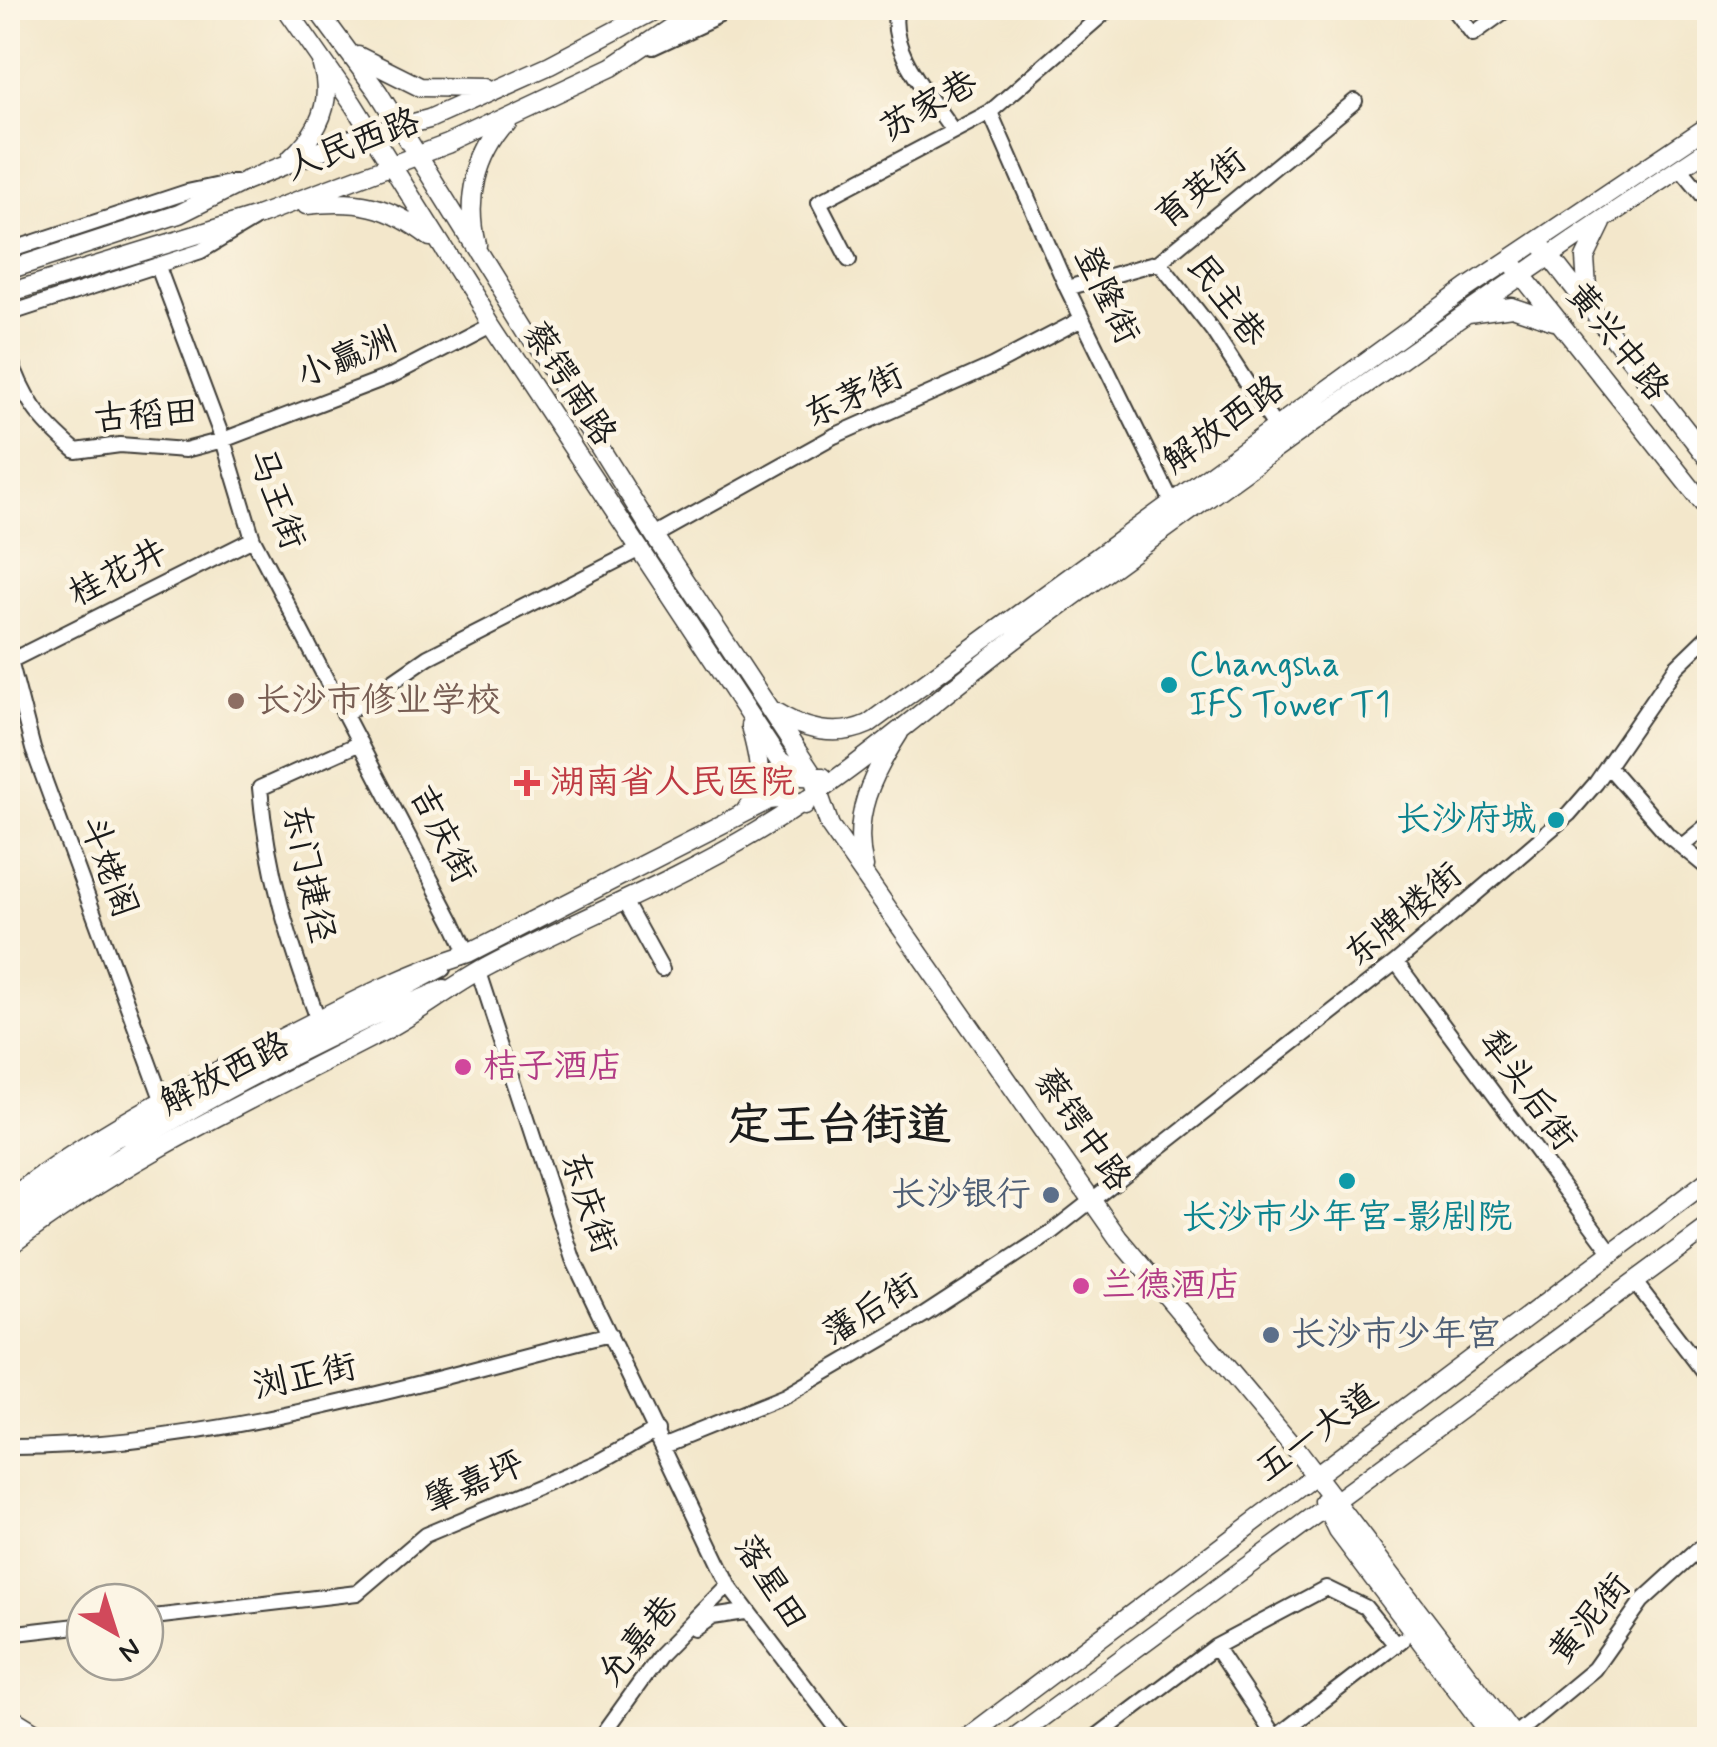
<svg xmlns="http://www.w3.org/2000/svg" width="1717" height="1747" font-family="Mynerve,'LXGW WenKai TC',sans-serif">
	<rect width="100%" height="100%" fill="#fcf5e5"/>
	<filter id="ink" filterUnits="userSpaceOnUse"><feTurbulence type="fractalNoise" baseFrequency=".01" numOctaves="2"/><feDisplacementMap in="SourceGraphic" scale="20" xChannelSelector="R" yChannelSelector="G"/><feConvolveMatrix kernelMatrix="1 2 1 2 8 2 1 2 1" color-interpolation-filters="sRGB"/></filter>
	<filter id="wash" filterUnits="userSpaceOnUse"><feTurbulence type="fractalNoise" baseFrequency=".0048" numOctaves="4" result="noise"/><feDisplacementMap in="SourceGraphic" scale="40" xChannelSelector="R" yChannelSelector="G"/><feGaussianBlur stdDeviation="2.25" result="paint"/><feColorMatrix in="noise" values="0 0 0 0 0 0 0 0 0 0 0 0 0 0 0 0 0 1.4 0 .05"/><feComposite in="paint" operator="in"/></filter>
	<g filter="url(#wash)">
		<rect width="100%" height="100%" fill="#f3e7cb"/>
	</g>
	<g filter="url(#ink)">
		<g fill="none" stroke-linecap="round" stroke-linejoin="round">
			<g stroke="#3c3a36" stroke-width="18">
				<path id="minor" d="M897,8c-11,42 34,89 56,123
					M1453,8l20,26 36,-26
					M653,47l84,-39
					M990,112l77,176 105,214
					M1680,168l30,36
					M8,251l179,-59 47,-10
					M849,260l-30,-58 171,-90 120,-104
					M1159,262l54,69 63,97
					M158,267l65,173 30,99 201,385 14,30 -7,4
					M1067,288l92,-26 196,-161
					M8,314l193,-63 52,-31
					M8,352c15,46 30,67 68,99l44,-6 65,5 38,-10 170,-65 98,-51
					M655,536l179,-100 158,-70 90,-47
					M8,652l25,97 129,350
					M10,661l243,-122
					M345,714l83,-57 210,-107
					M1608,766l61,70 41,34
					M1682,846l28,-23
					M624,901l38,69
					M1396,962l216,291
					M473,974l6,-2 94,287 158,330 115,151
					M318,1019c-29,-77 -51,-149 -58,-231l100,-45
					M8,1216l106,-75 329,-172
					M8,1232c132,-100 284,-180 436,-245
					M1634,1281l76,99
					M664,1445l121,-49 139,-81 126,-82 346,-271 173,-148 27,-31 80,-116 34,-33
					M8,1447c204,1 406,-64 602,-113
					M145,1618l212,-25 68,-58 174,-73 58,-32
					M695,1629l17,-12 33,-5
					M8,1634l77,-9
					M1215,1647l62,93
					M1514,1735l80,-66 48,-68 68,-62
					M1276,1737l126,-97
					M599,1740l61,-85 69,-70
					M1092,1740l123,-93 111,-59 39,19 31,38"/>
			</g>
			<g stroke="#3c3a36" stroke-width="21">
				<path id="major" d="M286,8l67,96 138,220 287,435 24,17 21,1
					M316,8l62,84 277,444 156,236 19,54 288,412 177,211 222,291
					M358,56l62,31 64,1
					M291,158c27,-25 43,-55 31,-92
					M306,205c51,-6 83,0 124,32
					M477,245c-11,-45 -1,-89 30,-124
					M1544,249l166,212
					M1513,264l197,248
					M8,270l171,-56 66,-33 100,-40 84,-22 121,-54 108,-57
					M8,293l249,-77 191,-72 164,-77 88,-59
					M1588,302l-3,-44 17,-35
					M1468,313l44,-6 42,14
					M777,713c28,17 60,25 91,11l599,-436 243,-163
					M746,810c21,-25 12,-55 4,-84
					M864,867c-13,-51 8,-92 35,-134
					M8,1200c82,-63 172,-110 264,-157 65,-33 127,-67 196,-89l301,-154 18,-2 18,7
					M8,1247c121,-92 237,-144 370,-213 40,-20 74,-49 113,-69 88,-46 180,-82 265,-133 102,-60 191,-144 286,-213 220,-161 440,-321 668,-471
					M1324,1502l14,29 157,209
					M8,1716l39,24
					M8,1731l12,9
					M964,1740l746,-561
					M1011,1740l699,-514"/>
			</g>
			<use href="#minor" stroke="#fff" stroke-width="14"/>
			<use href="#major" stroke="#fff" stroke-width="18"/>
		</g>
	</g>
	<g fill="#0f9aa8" stroke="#fcf5e5" stroke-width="4">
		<circle cx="1169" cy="685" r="10"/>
		<circle cx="1556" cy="820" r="10"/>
		<circle cx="1347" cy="1181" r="10"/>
	</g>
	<circle fill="#8d6e63" stroke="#fcf5e5" stroke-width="4" cx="236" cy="701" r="10"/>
	<path fill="#e0444e" stroke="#fcf5e5" stroke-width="4" d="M522 768h10v10h10v10h-10v10h-10v-10h-10v-10h10z"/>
	<g fill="#d1479c" stroke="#fcf5e5" stroke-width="4">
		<circle cx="463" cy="1067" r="10"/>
		<circle cx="1081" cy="1286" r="10"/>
	</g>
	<g fill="#5c6f8a" stroke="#fcf5e5" stroke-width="4">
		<circle cx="1051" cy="1195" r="10"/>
		<circle cx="1271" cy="1335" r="10"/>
	</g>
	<g text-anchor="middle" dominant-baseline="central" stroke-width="9" stroke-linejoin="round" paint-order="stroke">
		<g font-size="35" fill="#1c1c1c" stroke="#fcf5e5">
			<text transform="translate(929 106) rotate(-30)">苏家巷</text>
			<text transform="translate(353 145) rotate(-21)">人民西路</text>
			<text transform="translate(1201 189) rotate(-39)">育英街</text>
			<text transform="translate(1106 295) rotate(64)">登隆街</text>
			<text transform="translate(1226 301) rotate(53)">民主巷</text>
			<text transform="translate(1617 342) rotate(51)">黄兴中路</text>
			<text transform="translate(347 358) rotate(-22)">小赢洲</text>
			<text transform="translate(569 384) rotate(57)">蔡锷南路</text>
			<text transform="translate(854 396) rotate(-25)">东茅街</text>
			<text transform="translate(146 416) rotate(-4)">古稻田</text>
			<text transform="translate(1224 425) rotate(-36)">解放西路</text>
			<text transform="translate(276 499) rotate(70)">马王街</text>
			<text transform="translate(118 573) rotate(-27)">桂花井</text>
			<text transform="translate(442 834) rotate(63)">吉庆街</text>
			<text transform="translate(108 867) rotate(70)">斗姥阁</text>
			<text transform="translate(308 874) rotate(78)">东门捷径</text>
			<text transform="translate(1404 915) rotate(-40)">东牌楼街</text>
			<text transform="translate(225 1074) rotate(-27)">解放西路</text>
			<text transform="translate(1527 1090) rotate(54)">犁头后街</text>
			<text transform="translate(1082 1130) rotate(55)">蔡锷中路</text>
			<text transform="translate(588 1203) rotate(71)">东庆街</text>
			<text transform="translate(871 1310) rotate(-31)">藩后街</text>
			<text transform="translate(305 1377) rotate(-12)">浏正街</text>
			<text transform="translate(1317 1433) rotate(-36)">五一大道</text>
			<text transform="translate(474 1483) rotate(-23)">肇嘉坪</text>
			<text transform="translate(770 1583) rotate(58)">落星田</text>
			<text transform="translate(1590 1619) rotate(-50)">黄泥街</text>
			<text transform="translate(639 1641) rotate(-50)">允嘉巷</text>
		</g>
		<g font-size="35" fill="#0d838f" stroke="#fcf5e5" text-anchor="start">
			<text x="1189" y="665">Changsha<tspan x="1189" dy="40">IFS Tower T1</tspan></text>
			<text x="1536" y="820" text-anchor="end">长沙府城</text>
			<text x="1347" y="1218" text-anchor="middle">长沙市少年宫-影剧院</text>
		</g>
		<g font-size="35" fill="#785e54" stroke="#fcf5e5" text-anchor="start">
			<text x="256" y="701">长沙市修业学校</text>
		</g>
		<g font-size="35" fill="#be3a42" stroke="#fcf5e5" text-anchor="start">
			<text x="550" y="783">湖南省人民医院</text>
		</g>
		<g font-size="35" fill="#b23c85" stroke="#fcf5e5" text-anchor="start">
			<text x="483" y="1067">桔子酒店</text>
			<text x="1101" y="1286">兰德酒店</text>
		</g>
		<g font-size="35" fill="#4e5e75" stroke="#fcf5e5" text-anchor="end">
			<text x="1031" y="1195">长沙银行</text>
			<text x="1291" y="1335" text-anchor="start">长沙市少年宫</text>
		</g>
		<g font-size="45" font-weight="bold" fill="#1c1c1c" stroke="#fcf5e5">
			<text x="839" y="1126">定王台街道</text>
		</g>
	</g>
	<rect width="1717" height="1747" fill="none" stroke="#fcf5e5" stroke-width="40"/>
	<g transform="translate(115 1632) rotate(141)"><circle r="48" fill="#fcf5e5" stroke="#a29e95" stroke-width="2.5"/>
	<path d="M0-8L18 38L0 25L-18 38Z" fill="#d1495b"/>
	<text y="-15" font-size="28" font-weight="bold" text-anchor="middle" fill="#1c1c1c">N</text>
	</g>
</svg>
